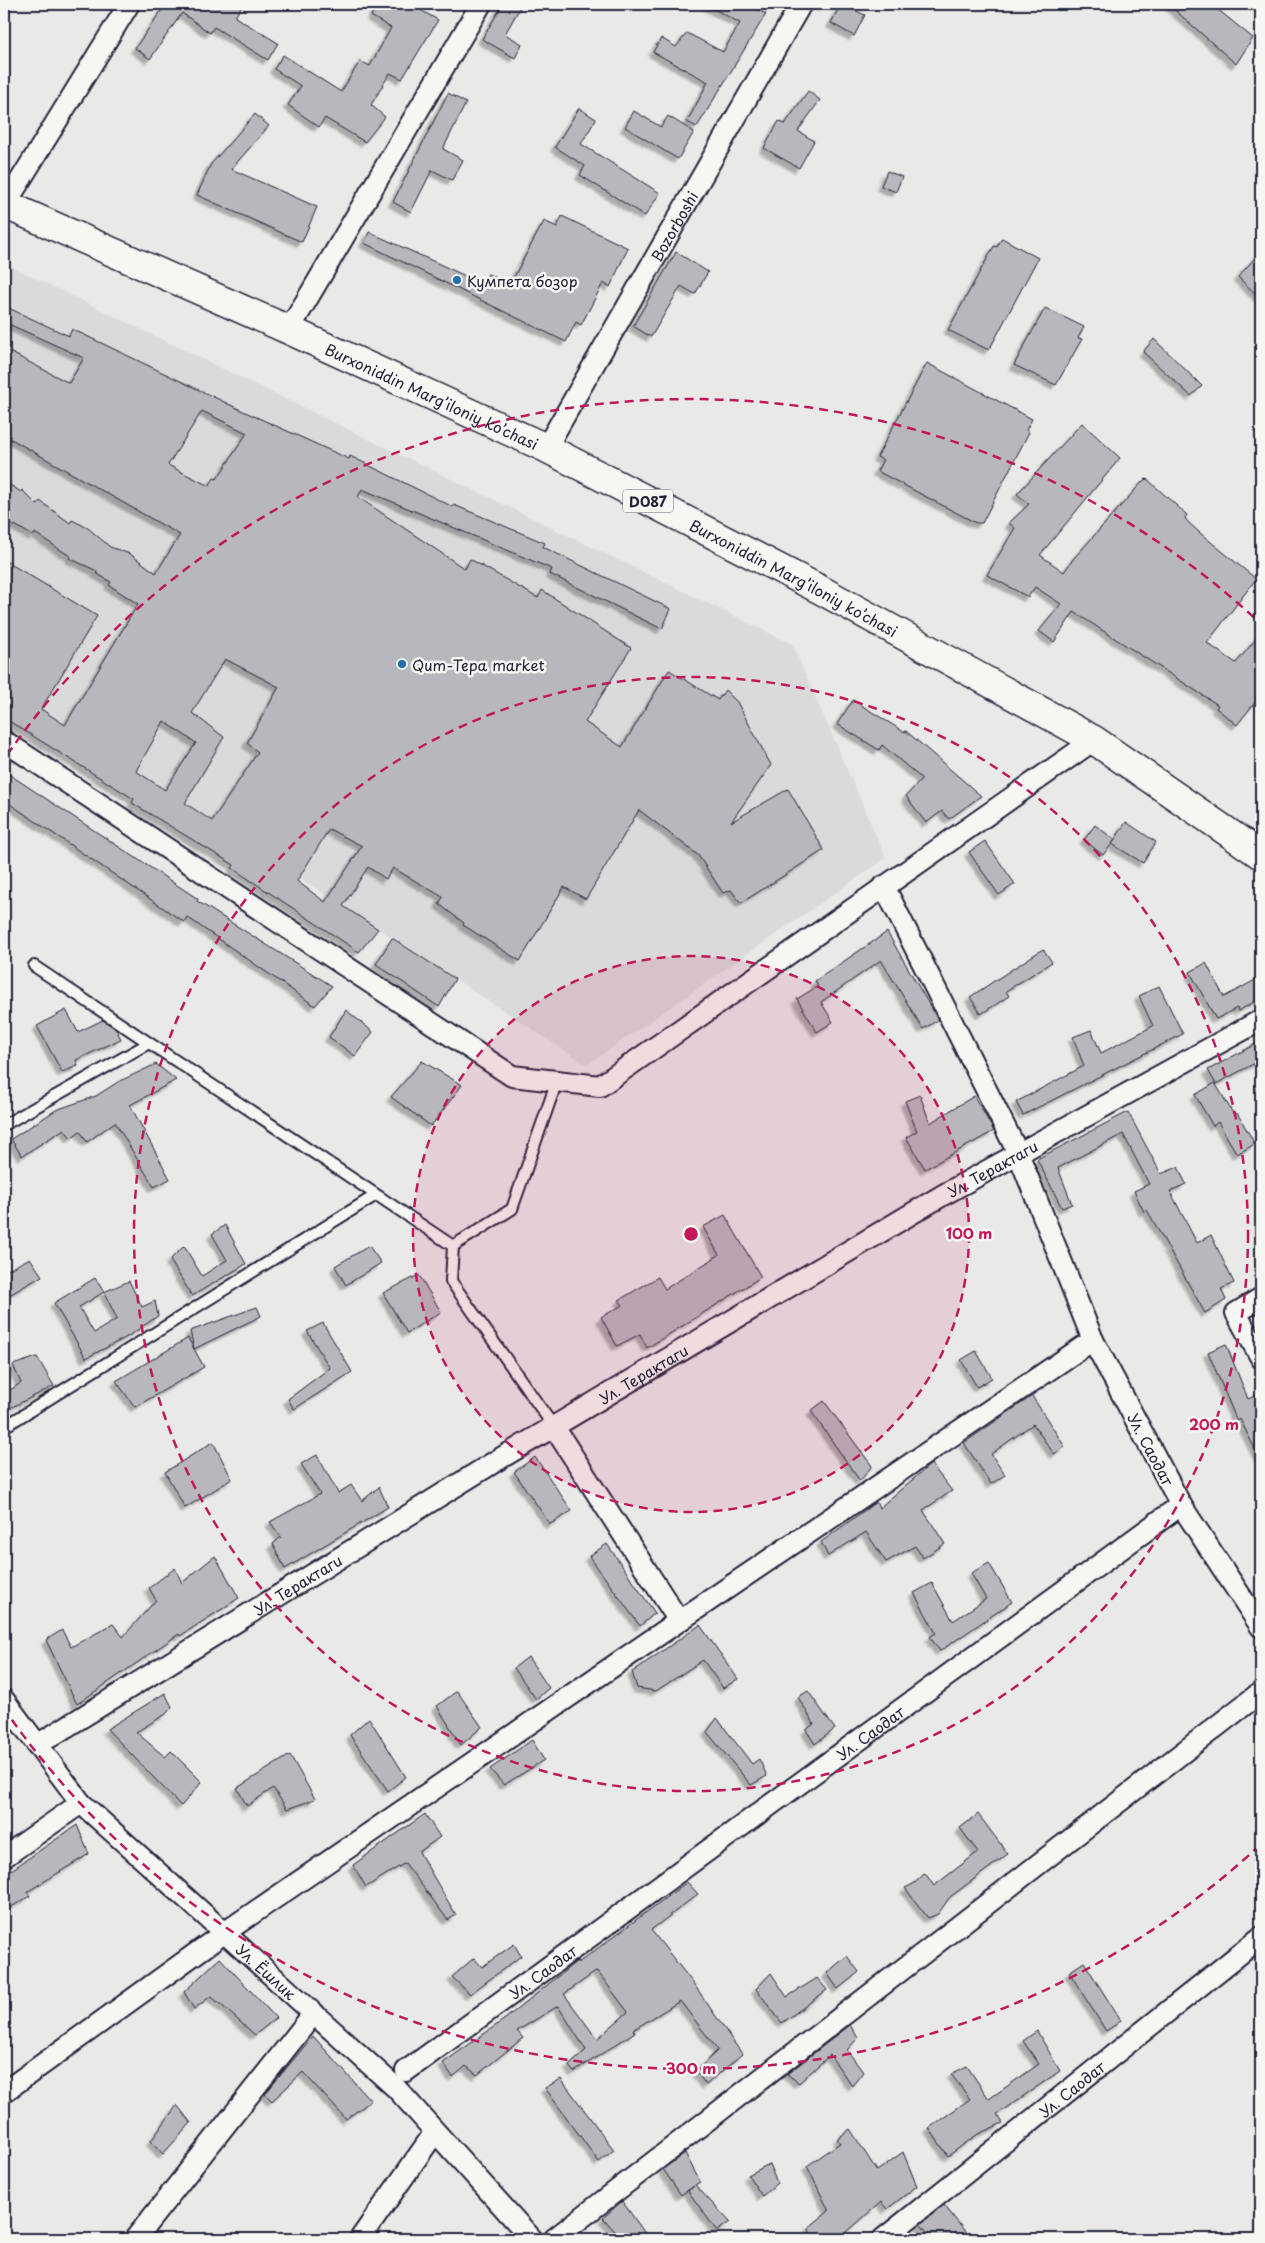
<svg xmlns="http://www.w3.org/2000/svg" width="1265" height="2243" font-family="'Playpen Sans',sans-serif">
	<defs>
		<filter id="shadow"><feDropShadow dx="-4.5" dy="4.5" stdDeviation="1" flood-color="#0004"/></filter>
	</defs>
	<rect width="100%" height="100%" fill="#e9e9e7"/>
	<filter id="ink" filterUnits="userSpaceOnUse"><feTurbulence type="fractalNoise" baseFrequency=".02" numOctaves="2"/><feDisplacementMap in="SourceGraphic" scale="10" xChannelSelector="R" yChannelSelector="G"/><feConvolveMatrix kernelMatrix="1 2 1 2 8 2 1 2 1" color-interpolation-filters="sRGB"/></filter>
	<g filter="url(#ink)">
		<path fill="#dadada" d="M4,263l788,381 94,214 -299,207 -583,-380z"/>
		<path fill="#b8b8bc" stroke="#22223b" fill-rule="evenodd" filter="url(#shadow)" d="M166,4h77l-8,13 43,26 -10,17 -54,-33 -4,6 -28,-20 -32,46 -15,-11z
			M378,4h32l28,16 -36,59 -12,-6 -19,32 14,12 -20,25 -40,-24 -6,9 -31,-22 13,-19 -27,-17 9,-14 58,37 19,-31 10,5 21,-38 -20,-12z
			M503,4h19l-17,30 17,10 -7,14 -33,-19z
			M705,4h43l18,10 -69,113 -10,-5 21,-40 -55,-30 8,-14 15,9 11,-14 36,19 17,-29z
			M841,4l24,11 -11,21 -23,-13z
			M1168,4h43l42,34 -17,26z
			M808,91l12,9 -22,31 16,10 -15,27 -35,-20 15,-27 6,3z
			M448,93l18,10 -23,46 20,11 -11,20 -20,-10 -21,42 -18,-10z
			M579,108l17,11 -15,25 79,49 -15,23 -65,-41 5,-9 -30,-19z
			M634,111l27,16 7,-11 26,16 -16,27 -53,-32z
			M255,114l14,12 -38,43 86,38 -15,35 -105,-47 14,-31z
			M887,171l15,6 -6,15 -15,-6z
			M562,216l66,32 -18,39 -7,-4 -22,42 -5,-3 -10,20 -202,-99 5,-11 114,52 5,-10 22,10 34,-63 13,6z
			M1002,238l36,20 -49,92 -41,-20 46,-84 3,1z
			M1261,251v48l-23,-22z
			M676,252l32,20 -13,22 -14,-8 -30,51 -18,-11z
			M4,306l65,30 3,-7 171,82 106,48 1,-3 103,51 1,-2 91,38 -2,4 128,62 -9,20 -112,-55 2,-5 -190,-80 -4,8 107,72 5,-10 68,39 4,-8 89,58 -46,74 37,25 47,-77 49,30 7,-10 12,12 34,63 -40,57 57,-33 36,61 -83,53 -10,-13 -8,3 -25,-38 -59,-45 -53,89 -22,-12 -44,74 -57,-36 1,-2 -25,-19 4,-7 -50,-29 -7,11 -18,-12 -25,39 35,23 -19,23 -127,-84 2,-3 -102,-62 2,-4 -130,-81v-158l93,56 -56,93 24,16 73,-121 -29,-19 2,-3 -15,-9 1,-2 -28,-13 1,-2 -35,-23 -2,3 -18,-11 -1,2 -10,-9v-37l17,11 1,-2 15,15 3,-4 30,22 2,-3 16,8 22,19 20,7 26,19 24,-38 -176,-100v-86l65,34 15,-25 -80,-36zM202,411l45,22 -30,46 -3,-1 -5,8 -41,-21zM225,659l54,28 -32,56 11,9 -46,69 -27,-18 39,-66 -32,-24zM164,721l32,22 -31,47 -29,-19zM329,829l33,17 -37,56 -28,-21z
			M1045,308l39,19 -6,11 4,1 -26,46 -42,-20z
			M1154,339l48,47 -11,10 -48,-44z
			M927,363l105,56 -6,11 3,2 -47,91h-6l-99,-52 6,-11 -6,-3z
			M1082,423l38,35 -80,97 24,17 10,-14 70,-78 3,-1 40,36 -2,3 2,3 13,12 56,46 -49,64 29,20 25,-30v62l-24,30 -21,-17 2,-3 -144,-93 -20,30 -15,-11 22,-27 -26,-17 -7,10 -41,-22 28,-47 -6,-5 20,-19 -12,-10z
			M853,700l51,32 2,-1 75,65 -32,23 -7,-8 -16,12 -20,-27 16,-17 -40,-34 -3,5 -42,-26z
			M4,771l194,128 -1,2 135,85 -17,20 -128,-89 -3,5 -180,-122z
			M1126,822l30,20 -13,21 -31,-19z
			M1095,825l20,15 -12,15 -19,-15z
			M985,841l30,43 -16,11 -30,-43z
			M887,932l51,88 -15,9 -42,-69 -60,42 12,20 -16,10 -20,-33 21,-13 -3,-5z
			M392,938l63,41 -16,28 -63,-43z
			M1043,949l9,13 -46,29 3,5 -28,18 -11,-17z
			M1206,963l18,34 37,-20v21l-23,13 -1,-3 -21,11 -26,-47z
			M1159,986l24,48 -160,81 -7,-13 68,-36 -11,-29 18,-7 10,23 52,-27 -14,-30z
			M66,1010l12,22 25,-12 13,9 5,10 -45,21 2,6 -16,6 -25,-46z
			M346,1010l27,22 -18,24 -26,-19z
			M1261,1041v19l-45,24 -8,-14z
			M422,1061l40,24 -31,41 -40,-29z
			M156,1064l20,16 -46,25 40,74 -16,8 -39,-65 -28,20 -7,-11 -9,7 -7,-9 -42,27 -11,-17 45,-29 40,-14 22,-14z
			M1215,1083l19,32 3,-2 18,31 -18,10 -19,-32 -5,4 -18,-31z
			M920,1095l10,28 44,-27 20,35 -69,38 -19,-32 11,-6 -12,-30z
			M1128,1112l33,62 17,-7 8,17 -16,7 27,52 14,-8 23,48 -13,6 5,11 -21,13 -58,-103 -3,2 -10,-21 15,-7 -26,-50 -65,34 14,36 -10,4 -25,-49z
			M725,1215l36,62 -114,71 -7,-14 -23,12 -16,-29 22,-12 -4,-5 39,-23 7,12 54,-34 -16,-28z
			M225,1225l21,39 -54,32 -22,-36 14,-14 18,30 25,-16 -15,-26z
			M369,1246l12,17 -35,22 -11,-19z
			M30,1258l12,18 -38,22v-26z
			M419,1275l22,37 -34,21 -24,-40z
			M95,1278l9,14 25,-11 13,26 13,-6 3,15 -31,21 -41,21 -32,-55zM104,1292l13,27 -23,14 -15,-26z
			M257,1307l4,9 -67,33 -4,-18z
			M323,1323l29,49 -58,37 -6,-10 42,-31 -23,-37z
			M188,1338l16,29 -69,40 -19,-26z
			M1226,1344l22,55 9,-4 4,10v56l-21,-42 -3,2 -29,-69z
			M976,1351l16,27 -15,9 -16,-27z
			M37,1357l17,29 -50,25v-17l17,-11 -8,-18z
			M1032,1396l33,51 -11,7 -21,-30 -42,30 14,21 -14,9 -27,-41z
			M824,1401l48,65 -12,15 -49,-70z
			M213,1442l19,37 -47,29 -20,-36z
			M317,1455l21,38 13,-8 11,16 17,-14 9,20 -103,62 -12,-25 8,-7 -11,-15 50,-28 -19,-30z
			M535,1457l37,54 -22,13 -36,-52z
			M931,1464l21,27 -29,19 22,34 -22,14 -8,-12 -29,16 -20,-30 -38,24 -7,-14 55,-40 3,6z
			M607,1544l48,69 -15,13 -51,-70z
			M215,1556l24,42 -59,38 -1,-2 -102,70 -31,-64 16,-10 9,17 42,-23 10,13 33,-37 -7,-12 26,-20 7,15z
			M989,1563l23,39 -72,49 -10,-14 6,-4 -22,-40 18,-10 21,38 33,-22 -15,-26z
			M700,1625l38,54 -15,9 -20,-28 -47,31 -19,-3 -5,-16z
			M528,1657l21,31 -13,11 -22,-31z
			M457,1691l25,36 -21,18 -24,-39z
			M808,1691l27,38 -20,15 -9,-14 8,-6 -16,-27z
			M165,1693l7,14 -6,7 -30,18 29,25 6,-6 31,31 -21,24 -74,-77z
			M369,1718l37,59 -18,14 -38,-56z
			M717,1718l35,46 7,-5 8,17 -16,9 -44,-53z
			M532,1740l12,20 -40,25 -14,-16z
			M290,1755l25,44 -28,10 -14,-21 -26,18 -10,-18z
			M425,1814l15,23 -21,15 37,63 -8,5 -43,-57 -39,24 -13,-22z
			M978,1814l30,40 -58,43 -12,17 -10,4 -23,-30 10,-5 10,-10 9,13 44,-34 -18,-24z
			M77,1825l12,29 -62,38 3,4 -26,15v-36z
			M687,1882l11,12 -47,36 42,53 49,71 -36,31 -10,-14 22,-21 -38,-49 -47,29 2,2 -61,40 -5,-6 17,-16 -28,-44 -41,25 6,7 -46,37 -11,-9 -13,11 -10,-14 62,-44 72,-58 1,2zM597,1971l31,41 -31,27 -33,-45z
			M514,1944l7,12 -51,38 -18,-17 22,-19 8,9z
			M847,1956l12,16 -21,17 -11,-16z
			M220,1958l56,60 -21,17 -44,-39 -17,13 -10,-17z
			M1084,1962l37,59 -15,10 -37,-59z
			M771,1973l16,24 30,-19 10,12 -45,33 -26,-34z
			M850,2025l8,13 -11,12 16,22 -11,14 -22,-31 -31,28 -12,-9z
			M1037,2031l23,40 -63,43 6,9 -25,11 -30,22 -19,-28 41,-29 -19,-25 16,-8 22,33 50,-35 -16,-23z
			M313,2036l58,65 -25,18 -43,-47 -31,29 -7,-7z
			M561,2079l53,71 -15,12 -54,-74z
			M177,2105l14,18 -28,31 -12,-13z
			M850,2129l27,42 26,-19 14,34 -30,23 -6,-7 -42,37h-25l-6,-11 21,-17 -22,-45 33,-23 -3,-4z
			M685,2153l15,29 -5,3 35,37 -13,9 -29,-40 6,-5 -13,9 -18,-26z
			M769,2164l8,19 -15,13 -14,-21z
			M622,2201l27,38h-27l-19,-21z
			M944,2205l27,34h-38l-13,-15z"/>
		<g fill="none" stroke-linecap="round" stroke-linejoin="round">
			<g stroke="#22223b" stroke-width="14">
				<path id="lane" d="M34,966l419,280 59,-37 45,-128
					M4,1125l145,-82
					M453,1246l-2,35 103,146
					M4,1427l372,-232"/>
			</g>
			<g stroke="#22223b" stroke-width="24">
				<g id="street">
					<path d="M5,205l124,-201"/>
					<path d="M289,330l192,-326"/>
					<path id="s1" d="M546,448l255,-444"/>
					<path d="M4,741l508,335 88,10 494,-346"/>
					<path d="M1261,1298l-25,15 25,45"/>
					<path d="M554,1427l125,194 414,-281 -75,-187 -134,-267"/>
					<path d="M1181,1505l80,122"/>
					<path id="s2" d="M4,1700l77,103 315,285 136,151"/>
					<path id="s3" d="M37,1745l459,-284 447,-266 318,-175"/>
					<path d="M4,1857l77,-54"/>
					<path id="s4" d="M406,2071l775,-566 -88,-165"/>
					<path d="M4,2092l220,-159 455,-312"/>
					<path d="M135,2239l179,-226"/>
					<path d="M360,2239l75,-107"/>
					<path d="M554,2239l707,-547"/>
					<path id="s5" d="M883,2239l378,-302"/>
				</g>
			</g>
			<g stroke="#22223b" stroke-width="31">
				<g id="primary">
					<path id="s6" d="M4,204l285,126 257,118 273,141 275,151 167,115"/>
				</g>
			</g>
			<use href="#lane" stroke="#f6f6f2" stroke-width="10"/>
			<use href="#street" stroke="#f6f6f2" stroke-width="20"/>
			<use href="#primary" stroke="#f6f6f2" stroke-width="28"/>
		</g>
	</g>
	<circle cx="691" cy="1234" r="278" fill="#c2185b" fill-opacity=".12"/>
	<g fill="none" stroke="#c2185b" stroke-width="2.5" stroke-dasharray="9 6">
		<circle cx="691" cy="1234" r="278"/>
		<circle cx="691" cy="1234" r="557"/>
		<path d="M1260 1845A835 835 0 0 1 7 1713M7 755A835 835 0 0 1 1260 623"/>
	</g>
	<g fill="#1f6fb2" stroke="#f6f6f2" stroke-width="2">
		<circle cx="457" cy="280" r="5"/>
		<circle cx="402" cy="664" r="5"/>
	</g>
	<g text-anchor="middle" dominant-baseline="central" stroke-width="5" stroke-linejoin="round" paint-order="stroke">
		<rect fill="#f6f6f2" stroke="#626272" stroke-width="1" x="623" y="489.5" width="50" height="23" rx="4"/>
		<g font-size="14" font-weight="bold" fill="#22223b">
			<text x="648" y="501">D087</text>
		</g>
		<g font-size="15" fill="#22223b" stroke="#f6f6f2">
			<text stroke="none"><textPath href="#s1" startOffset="256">Bozorboshi</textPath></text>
			<text stroke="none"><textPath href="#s6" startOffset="469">Burxoniddin Marg’iloniy ko’chasi</textPath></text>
			<text stroke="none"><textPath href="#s6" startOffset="874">Burxoniddin Marg’iloniy ko’chasi</textPath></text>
			<text stroke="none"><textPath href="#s3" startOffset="1116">Ул. Терактаги</textPath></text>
			<text stroke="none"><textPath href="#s3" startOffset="711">Ул. Терактаги</textPath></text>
			<text transform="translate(1151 1449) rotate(62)">Ул. Саодат</text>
			<text stroke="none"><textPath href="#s3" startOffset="306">Ул. Терактаги</textPath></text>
			<text stroke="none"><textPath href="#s4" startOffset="574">Ул. Саодат</textPath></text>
			<text stroke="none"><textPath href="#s2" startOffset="379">Ул. Ёшлик</textPath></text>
			<text stroke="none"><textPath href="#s4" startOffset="169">Ул. Саодат</textPath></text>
			<text stroke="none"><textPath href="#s5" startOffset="241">Ул. Саодат</textPath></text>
		</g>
		<g font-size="15" fill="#22223b" stroke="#f6f6f2" text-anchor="start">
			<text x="467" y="280">Кумпета бозор</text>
			<text x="412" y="664">Qum-Tepa market</text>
		</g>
	</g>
	<circle cx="691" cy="1234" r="8" fill="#c2185b" stroke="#f6f6f2" stroke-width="2.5"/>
	<g font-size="15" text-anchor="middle" font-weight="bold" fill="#c2185b" stroke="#f6f6f2" stroke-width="5" stroke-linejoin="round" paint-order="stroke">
		<text x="969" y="1239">100 m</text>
		<text x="1214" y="1430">200 m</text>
		<text x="691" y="2074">300 m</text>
	</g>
	<rect width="1265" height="2243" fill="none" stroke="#f6f6f2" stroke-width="20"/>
	<rect x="10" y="10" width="1245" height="2223" fill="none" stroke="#22223b" stroke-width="2" filter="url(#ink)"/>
</svg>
